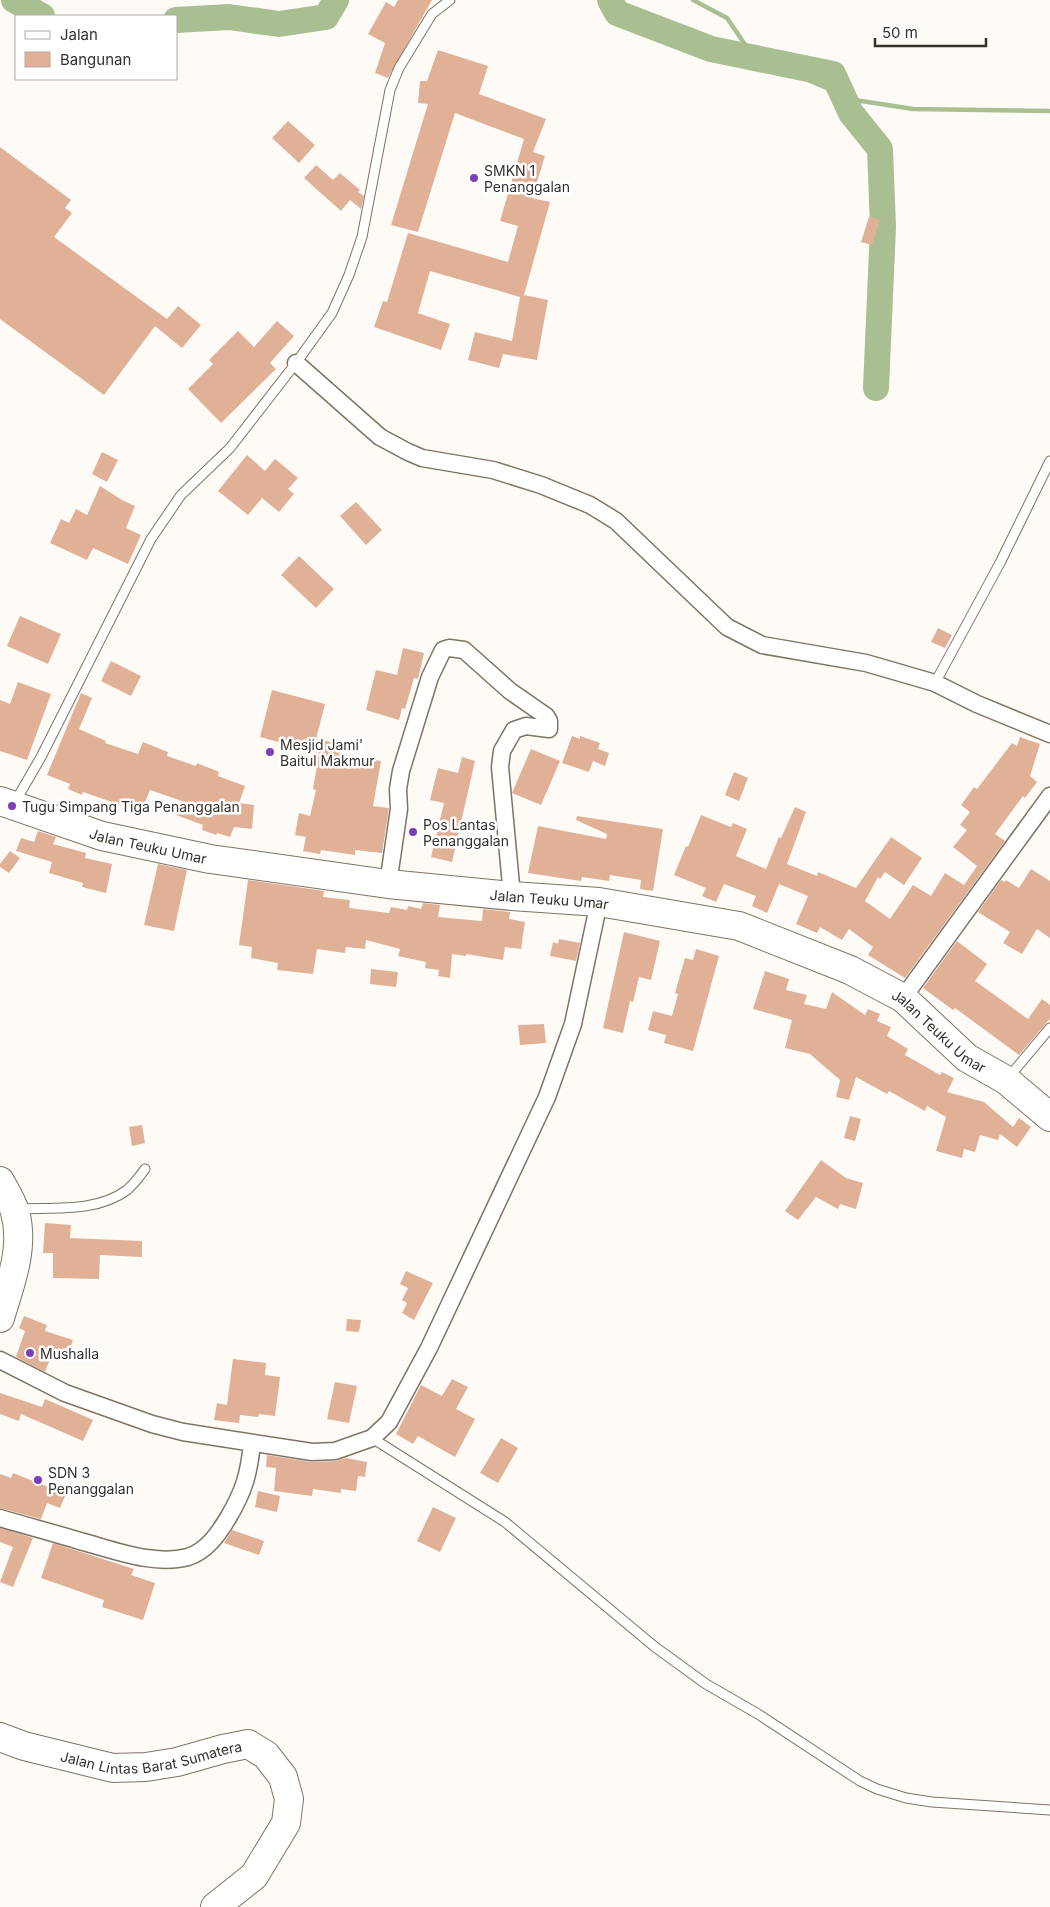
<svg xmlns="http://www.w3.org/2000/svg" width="1050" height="1907" font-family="Inter,sans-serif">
	<rect width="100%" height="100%" fill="#fefbf7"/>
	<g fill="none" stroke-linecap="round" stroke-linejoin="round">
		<path stroke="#a9be91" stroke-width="4.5" d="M693,0l34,18 21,31 15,12 92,39 58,9 137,2"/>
		<path stroke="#a9be91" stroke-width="26" d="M14,0l28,16
			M610,0l7,13 94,36 122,25 18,39 29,36 3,78 -7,161
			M176,20l53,-3 50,7 47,-7 10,-17"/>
	</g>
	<path fill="#e0b097" d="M398,0h34l-44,78 -13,-5 10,-30 -17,-9 18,-32 8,5z
		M438,50l50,16 -9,28 67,25 -13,33 12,4 -13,42 18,4 -26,93 24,5 -11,60 -34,-6 -4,14 -31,-8 7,-28 37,9 8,-44 -90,-26 -12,42 32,11 -9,26 -67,-23 9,-26 4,1 21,-69 100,29 10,-36 -18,-5 24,-82 -69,-26 -37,119 -27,-7 37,-121 -10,-1 2,-22h7z
		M288,121l27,24 -16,18 -27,-25z
		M0,147l71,53 -6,8 7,5 -18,24 113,82 11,-13 23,19 -19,23 -27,-22 -51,69 -104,-76z
		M316,165l17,15 7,-7 20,17 -2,2 6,4 -3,13 -11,-9 -9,11 -37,-33z
		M869,217l11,3 -8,25 -11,-3z
		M277,321l17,15 -24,27 6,6 -55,54 -33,-34 25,-25 -4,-4 29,-29 16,16z
		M102,452l16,8 -11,22 -15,-8z
		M247,455l18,16 10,-12 23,19 -10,11 6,5 -15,18 -17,-14 -14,17 -30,-24z
		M100,486l22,14 13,6 -9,22 15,7 -13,29 -35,-16 -6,12 -37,-17 11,-24 8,4 7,-14 11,6z
		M356,502l26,28 -16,15 -26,-29z
		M299,556l35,33 -18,19 -35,-33z
		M20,616l41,18 -13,30 -41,-18z
		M938,628l14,7 -7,13 -14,-6z
		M403,648l21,5 -6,26 -4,-1 -9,31 -3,-1 -3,12 -33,-10 10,-40 21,5z
		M111,661l30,15 -10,20 -30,-15z
		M18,682l33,12 -24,66 -27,-9v-51l10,4z
		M272,690l53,14 -9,35 25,5 -2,10 42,7 -8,45 16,2 -7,45 -27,-3v5l-34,-5 -1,4 -17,-3 3,-14 -11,-2 4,-22 11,3 6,-26 -3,-1 6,-36 -59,-16z
		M81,693l11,5 -13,31 27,12 -1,2 33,11 5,-12 25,10 -1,4 29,10 1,-3 22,9 -1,4 27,10 -6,17 15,2 -2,24 -18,-2 -4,10 -13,-4 -1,2 -14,-5 1,-5 -27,-10 6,-14 -32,-11 -9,22 -58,-20 -1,3 -14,-6 2,-5 -23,-9z
		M572,736l8,3v-3l20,7 -2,6 11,4 -4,13 -12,-5 -4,11 -27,-9z
		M1020,737l20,7 -10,32 7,6 -12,16 -2,-2 -28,38 10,7 -100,137 -37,-23 5,-8 -24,-18 -7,11 -22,-13 -3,6 -21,-9 12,-28 -29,-12 -12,29 -15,-7 4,-10 -32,-12 -8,18 -14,-6 4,-8 -32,-13 12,-29 2,1 13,-32 30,12 2,-4 14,6 -11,27 30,13 13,-32 2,1 14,-31 11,5 -19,52 30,12 1,-4 38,16 35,-51 31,21 -18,27 -19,-13 -5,7 -2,-2 -13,24 25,18 23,-34 18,11 14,-23 19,12 13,-19 -24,-19 14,-17 -7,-5 10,-13 -9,-7 13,-18 3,2 35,-46 5,3z
		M531,749l29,12 -19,44 -29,-12z
		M462,757l13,4 -23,101 -21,-5 13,-54 -14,-3 8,-32 20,5z
		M734,772l14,6 -9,23 -14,-6z
		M577,816l86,13 -10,62 -13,-2 1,-9 -31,-5 -1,6 -27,-4 -1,4 -53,-8 10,-47 68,13 1,-5 -31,-14z
		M38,831l18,6 -3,7 33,9 -1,5 27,6 -6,29 -24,-6 1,-4 -34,-10 3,-11 -36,-11 5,-13 13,4z
		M10,851l10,7 -11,15 -9,-6v-3z
		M158,864l29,6 -13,61 -30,-6z
		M1031,869l19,12v57l-13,-9 -15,25 -19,-11 7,-11 -32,-20 23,-32 4,2 1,-2 13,8z
		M248,880l76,11 -1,6 27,3 -1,8 40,5 2,-6 16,3 1,-4 13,3 2,-6 17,2 -2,12 44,4 1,-12 27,3 -1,7 16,3 -4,27 -16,-2 -2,13 -37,-6v2l-14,-2 -2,24 -12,-2 1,-6 -14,-2 1,-6 -28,-6 2,-7 -34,-9 -1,9 -19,-2 -1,6 -28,-4 -4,25 -36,-4 1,-7 -27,-5 1,-11 -13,-2z
		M624,932l36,9 -9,39 -12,-3 -6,25 -3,-1 -7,32 -20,-5z
		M559,939l21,4 -4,18 -26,-5 3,-14 5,2z
		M957,941l30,23 -12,17 53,38 14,-20 8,6v14l-31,36 -64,-47 -2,2 -30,-22z
		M696,949l23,7 -26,95 -29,-8 2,-8 -18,-5 5,-19 19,5 6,-22 -3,-1 10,-35 8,2z
		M371,969l27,3 -2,15 -26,-3z
		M765,971l24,8 -3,11 21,5 -3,9 22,5 6,-17 33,23 3,-6 12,5 -3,7 14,6 -4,9 21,13 -3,6 35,20 2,-3 12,6 -7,14 37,10 29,25 6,-9 12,9 -14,20 -17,-13 -2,6 -18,-5 -5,17 -11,-3 -2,9 -26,-7 10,-34 -19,-11 -2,5 -36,-20 -2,3 -31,-17 -7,23 -13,-3 4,-17 -30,-26 -25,-6 7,-28 -39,-11z
		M544,1024l2,19 -26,2 -2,-20z
		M850,1116l11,3 -6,22 -11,-3z
		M142,1125l3,18 -13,3 -3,-19z
		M821,1160l25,18 17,5 -7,26 -16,-5 -2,5 -22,-12 -18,23 -13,-9z
		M45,1223l26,2 -1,13 72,3v16l-42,-2 -1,24 -46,-1v-25h-10z
		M406,1271l27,12 -19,37 -12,-7 5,-10 -5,-3 6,-12 -8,-4z
		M24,1316l23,9 -2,6 28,9 -6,19 -15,-5 -7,18 -29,-15 9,-26 -6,-3z
		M347,1319l14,1 -2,12 -13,-1z
		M233,1359l33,4 -1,12 15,2 -5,39 -16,-2 -1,3 -18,-2 -1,8 -25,-3 3,-17 10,2z
		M452,1379l16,8 -12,22 19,10 -20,38 -37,-21 -5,8 -17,-10 25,-49 21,11z
		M335,1382l22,4 -8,37 -22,-4z
		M0,1393l42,14 3,-8 48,21 -10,21 -62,-27 -2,7 -19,-7z
		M501,1438l17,10 -20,35 -18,-10z
		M267,1455l44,7 25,-1 10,-3 21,4 -2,15 -7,-1 -2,15 -15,-2v4l-28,-4 -1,7 -38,-5 2,-23 -10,-1z
		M13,1473l53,21 -6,14 -13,-5 -6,16 -41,-11v-34l11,4z
		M258,1491l22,5 -3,16 -22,-5z
		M433,1507l23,11 -16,34 -23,-11z
		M0,1528l33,10 -20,49 -13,-5 13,-35 -13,-5z
		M232,1530l32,11 -5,14 -35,-12z
		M53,1543l81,26 -3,6 24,8 -12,37 -41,-13 2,-7 -63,-22z"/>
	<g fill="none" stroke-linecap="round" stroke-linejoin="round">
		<g stroke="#7f7363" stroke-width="11">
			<path id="lane" d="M935,683l66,-122 49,-100
				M15,802l26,-45 110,-218 30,-44 49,-47 66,-85 36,-50 17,-38 13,-38 28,-147 9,-22 33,-54 18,-14
				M1008,1078l42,-50
				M16,1209c37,-2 80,4 111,-19 7,-6 13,-14 18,-21
				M372,1438l133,84 150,125 51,37 52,30 102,67 17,8 29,9 26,4 118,8"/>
		</g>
		<g stroke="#7f7363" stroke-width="19">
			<path id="street" d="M296,363l84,74 28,15 14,6 71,12 48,15 49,20 26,16 111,106 35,18 104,18 69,20 42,21 73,30
				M388,884l11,-75 -1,-20 3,-18 29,-94 13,-27 6,-2 15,2 46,41 36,25 3,5v8l-23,-3 -12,4 -12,21 -2,16 12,129
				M903,998l147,-202
				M0,1360l65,33 87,31 31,8 129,20 23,-1 37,-13 17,-16 40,-74 118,-251 26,-73 26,-122
				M0,1518c27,8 54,15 80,23 34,9 73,25 108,16 19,-6 31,-24 40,-39 16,-27 21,-44 24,-75"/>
		</g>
		<g stroke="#7f7363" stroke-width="30">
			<g id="highway">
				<path id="s1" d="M0,801l102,35 108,23 178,25 124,12 87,6 140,24 111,44 53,28 64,60 39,22 44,37"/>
				<path d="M0,1181c5,10 12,20 15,31 10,36 -5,72 -15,106"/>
				<path id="s2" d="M0,1737l24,9 89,22 33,-1 31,-5 46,-13 25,-5 18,11 17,22 6,22 -3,24 -32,53 -39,31"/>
			</g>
		</g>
		<use href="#lane" stroke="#fff" stroke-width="9"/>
		<use href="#street" stroke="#fff" stroke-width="16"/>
		<use href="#highway" stroke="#fff" stroke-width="28"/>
	</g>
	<g fill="#7b3fb5" stroke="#fff" stroke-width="2">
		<circle cx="474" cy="178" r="5"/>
		<circle cx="270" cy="752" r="5"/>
		<circle cx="12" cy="806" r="5"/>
		<circle cx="413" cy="832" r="5"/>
		<circle cx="30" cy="1353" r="5"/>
		<circle cx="38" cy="1480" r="5"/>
	</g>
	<g text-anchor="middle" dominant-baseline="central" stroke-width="5" stroke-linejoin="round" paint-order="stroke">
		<g font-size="14" fill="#36302a" stroke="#fff" text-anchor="start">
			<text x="484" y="170">SMKN 1<tspan x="484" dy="16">Penanggalan</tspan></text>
			<text x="280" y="744">Mesjid Jami'<tspan x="280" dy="16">Baitul Makmur</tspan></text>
			<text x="22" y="806">Tugu Simpang Tiga Penanggalan</text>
			<text x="423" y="824">Pos Lantas<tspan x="423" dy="16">Penanggalan</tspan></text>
			<text x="40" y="1353">Mushalla</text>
			<text x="48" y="1472">SDN 3<tspan x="48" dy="16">Penanggalan</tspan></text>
		</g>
		<g font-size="14" fill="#36302a" stroke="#fff">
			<text stroke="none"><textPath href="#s1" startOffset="155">Jalan Teuku Umar</textPath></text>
			<text stroke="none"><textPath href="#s1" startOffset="560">Jalan Teuku Umar</textPath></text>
			<text stroke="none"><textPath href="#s1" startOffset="980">Jalan Teuku Umar</textPath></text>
			<text stroke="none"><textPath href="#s2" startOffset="156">Jalan Lintas Barat Sumatera</textPath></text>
		</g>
	</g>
	<rect x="15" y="15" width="162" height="65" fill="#ffffff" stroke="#afacaa"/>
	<rect x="25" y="31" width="25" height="8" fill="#ffffff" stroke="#afacaa"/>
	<text x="60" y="40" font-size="15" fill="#36302a">Jalan</text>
	<rect x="25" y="52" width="25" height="15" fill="#e0b097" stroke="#afacaa"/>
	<text x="60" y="65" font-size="15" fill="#36302a">Bangunan</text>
	<path d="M875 38v8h111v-8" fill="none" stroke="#36302a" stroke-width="2.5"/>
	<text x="882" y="38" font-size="15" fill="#36302a" stroke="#ffffff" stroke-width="4" paint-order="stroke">50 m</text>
</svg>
